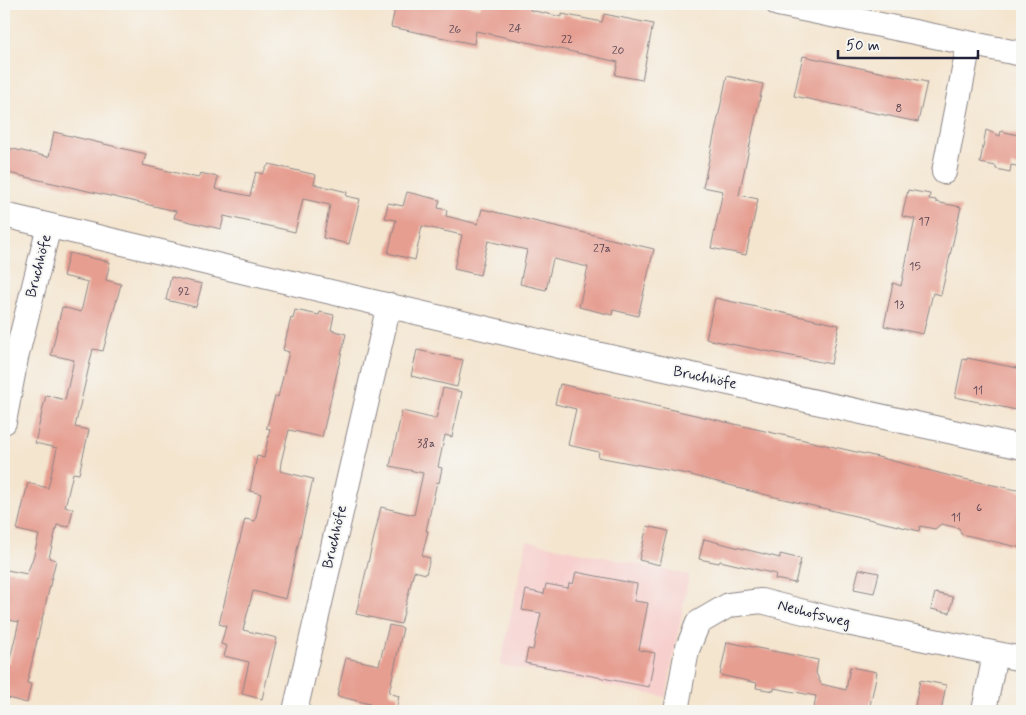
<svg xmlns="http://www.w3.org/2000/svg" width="1026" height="715" font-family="Mynerve,sans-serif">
	<rect width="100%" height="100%" fill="#f6f6f2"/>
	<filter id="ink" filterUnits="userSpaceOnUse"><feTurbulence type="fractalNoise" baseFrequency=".02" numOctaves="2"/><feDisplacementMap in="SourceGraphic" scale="10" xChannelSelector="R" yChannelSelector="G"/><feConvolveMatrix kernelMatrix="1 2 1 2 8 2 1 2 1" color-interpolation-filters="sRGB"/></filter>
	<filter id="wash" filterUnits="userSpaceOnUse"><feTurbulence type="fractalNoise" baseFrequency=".0096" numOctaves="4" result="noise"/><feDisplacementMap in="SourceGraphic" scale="20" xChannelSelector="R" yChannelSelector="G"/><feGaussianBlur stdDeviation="1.12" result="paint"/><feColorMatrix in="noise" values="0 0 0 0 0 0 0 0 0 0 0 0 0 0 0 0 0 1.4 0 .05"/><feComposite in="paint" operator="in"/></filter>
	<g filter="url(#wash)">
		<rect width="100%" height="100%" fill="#f4e5cf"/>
		<path fill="#f7d0ce" d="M527,541l162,34 -23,122 -166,-32z"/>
		<g id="blocks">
			<path fill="#e69e91" d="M396,4h64l20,4 1,-4h36l14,2 -1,4 32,7v-3l40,8 2,-8 49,10 -11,56 -27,-5 3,-13 -54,-12 -88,-19 -2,13 -83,-17z
				M803,56l124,26 -9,40 -124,-26z
				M727,76l36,8 -24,111 19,4 -12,56 -35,-7 12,-57 -20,-4z
				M986,130l14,6 1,-5 21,5v31l-11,-2 -1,7 -14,-3v-3l-16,-3z
				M54,132l92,22 -3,11 55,13 2,-5 18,4 -3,12 35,7 6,-24 6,2 7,-10 47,11 -2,9 33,8 -1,4 14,3 -11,45 -26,-6 7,-33 -27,-6 -8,33 -71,-16 -3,13 -47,-11 2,-7 -172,-39v-25l45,10z
				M908,190l22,4 -1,5 7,1v2l25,5 -20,88 -8,-2 -10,41 -39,-8 9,-43 8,3 14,-67 -13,-3z
				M407,192l33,8 -2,8 9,2 -1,6 32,8 4,-15 172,40 -16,67 -25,-6 -1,5 -33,-8 9,-40 -35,-8 -7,31 -26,-6 7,-34 -39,-9 -8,34 -26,-6 8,-34 -40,-9 -7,34 -27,-7 8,-33 -11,-2 3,-15 15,3z
				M69,253l41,9 -4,18 15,4 -18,67 -10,-2 -18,78 14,3 -10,44 -6,-1 -8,34 8,2 -4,18 -12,-2 -8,33 7,2 -29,123 4,1 -4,19 -23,-6v-35l5,1 10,-41 -15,-3v-34l3,-15 20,4 7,-19 5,-20 -22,-5 11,-47 20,5 9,-40 -22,-5 11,-48 19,5 9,-40 -23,-5 11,-48 19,5 7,-30 -25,-6z
				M171,277l31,7 -6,23 -30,-7z
				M715,298l124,27 -8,39 -125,-25z
				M295,310l24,5 1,-3 14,3 -3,15 15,4 -24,103 -33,-7 -8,32 -1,9 33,8 -27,120 -33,-8 -10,39 34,8 -15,61 -20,-5 7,-32 -25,-6 3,-10 -6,-2 5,-18 -7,-2 26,-105 10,2 6,-27 -11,-3 7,-35 7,2 6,-29 -4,-1 1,-1 8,-31 3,1 11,-45 -6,-2 8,-32 2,1z
				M417,350l46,10 -6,27 -46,-11z
				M967,358l55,11v40l-6,-1v2l-61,-13 8,-38 4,1z
				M560,384l318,73 76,20 68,14v57l-61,-14 -2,-6 -18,-4 -6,5 -15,-3 -1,5 -182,-43v-1l-50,-13 -89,-17 1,-5 -31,-7 8,-36 -21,-5z
				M443,388l19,4 -10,45 -7,-2 -7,32 4,1 -3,15 -2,-1 -11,49h2l-6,25 8,2 -4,16 -12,-3 -13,53 -45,-10 25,-107 33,8 9,-42 -33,-7 12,-55 34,8z
				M647,526l21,5 -8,34 -21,-5z
				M704,539l76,19v-4l21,5 -6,24 -20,-4 1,-5 -56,-13 -1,2 -20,-4z
				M859,569l20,4 -5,20 -20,-4z
				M576,572l61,12 -3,17 14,2 -9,47 16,3 -6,34 -124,-24 3,-14 5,1 8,-37 -19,-3 4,-20 18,4 2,-10 22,4 1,-5 4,1z
				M935,593l18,4 -3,16 -19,-4z
				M389,625l14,3 -14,65 10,3 -3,15h-28l2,-7 -33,-8 9,-38 33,7z
				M727,642l91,18 -2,13 5,11 25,6 4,-23 27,5 -8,39h-41l-14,-3 2,-12 -42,-8v3l-18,-3 1,-5 -37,-8z
				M920,680l26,5 -5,26h-27z"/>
		</g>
	</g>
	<g filter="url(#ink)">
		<use href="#blocks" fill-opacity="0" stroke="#8b8485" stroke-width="1"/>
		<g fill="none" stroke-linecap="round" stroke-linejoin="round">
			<g stroke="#8b8485" stroke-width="26">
				<path id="minor" d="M778,4l244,50
					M944,172l25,-128
					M4,215l560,132 458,100
					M4,422l12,-64 33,-132
					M295,711l94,-406
					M676,711l11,-61 11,-27 31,-18 32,-4 86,22 175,36
					M984,711l11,-57"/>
			</g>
			<use href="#minor" stroke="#fff" stroke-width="24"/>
		</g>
	</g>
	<g text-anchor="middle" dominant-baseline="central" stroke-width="4" stroke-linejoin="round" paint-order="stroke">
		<g font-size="12" fill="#534150">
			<text x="515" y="29">24</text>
			<text x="455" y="30">26</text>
			<text x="567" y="40">22</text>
			<text x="618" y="51">20</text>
			<text x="899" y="109">8</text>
			<text x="924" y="222">17</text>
			<text x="602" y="249">27a</text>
			<text x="915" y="267">15</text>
			<text x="184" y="292">92</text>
			<text x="899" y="305">13</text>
			<text x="978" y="391">11</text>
			<text x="426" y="444">38a</text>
			<text x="979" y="508">6</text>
			<text x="956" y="518">11</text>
		</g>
		<g font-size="15" fill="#22223b" stroke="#f6f6f2">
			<text transform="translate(39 266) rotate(-76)">Bruchhöfe</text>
			<text transform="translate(705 378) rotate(12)">Bruchhöfe</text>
			<text transform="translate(335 537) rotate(-77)">Bruchhöfe</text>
			<text transform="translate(814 614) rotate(14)">Neuhofsweg</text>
		</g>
	</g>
	<rect width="1026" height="715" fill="none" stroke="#f6f6f2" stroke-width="20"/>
	<path d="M838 50v8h140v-8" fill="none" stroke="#22223b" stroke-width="2.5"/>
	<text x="846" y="50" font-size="15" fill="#22223b" stroke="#f6f6f2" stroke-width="4" paint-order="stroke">50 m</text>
</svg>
